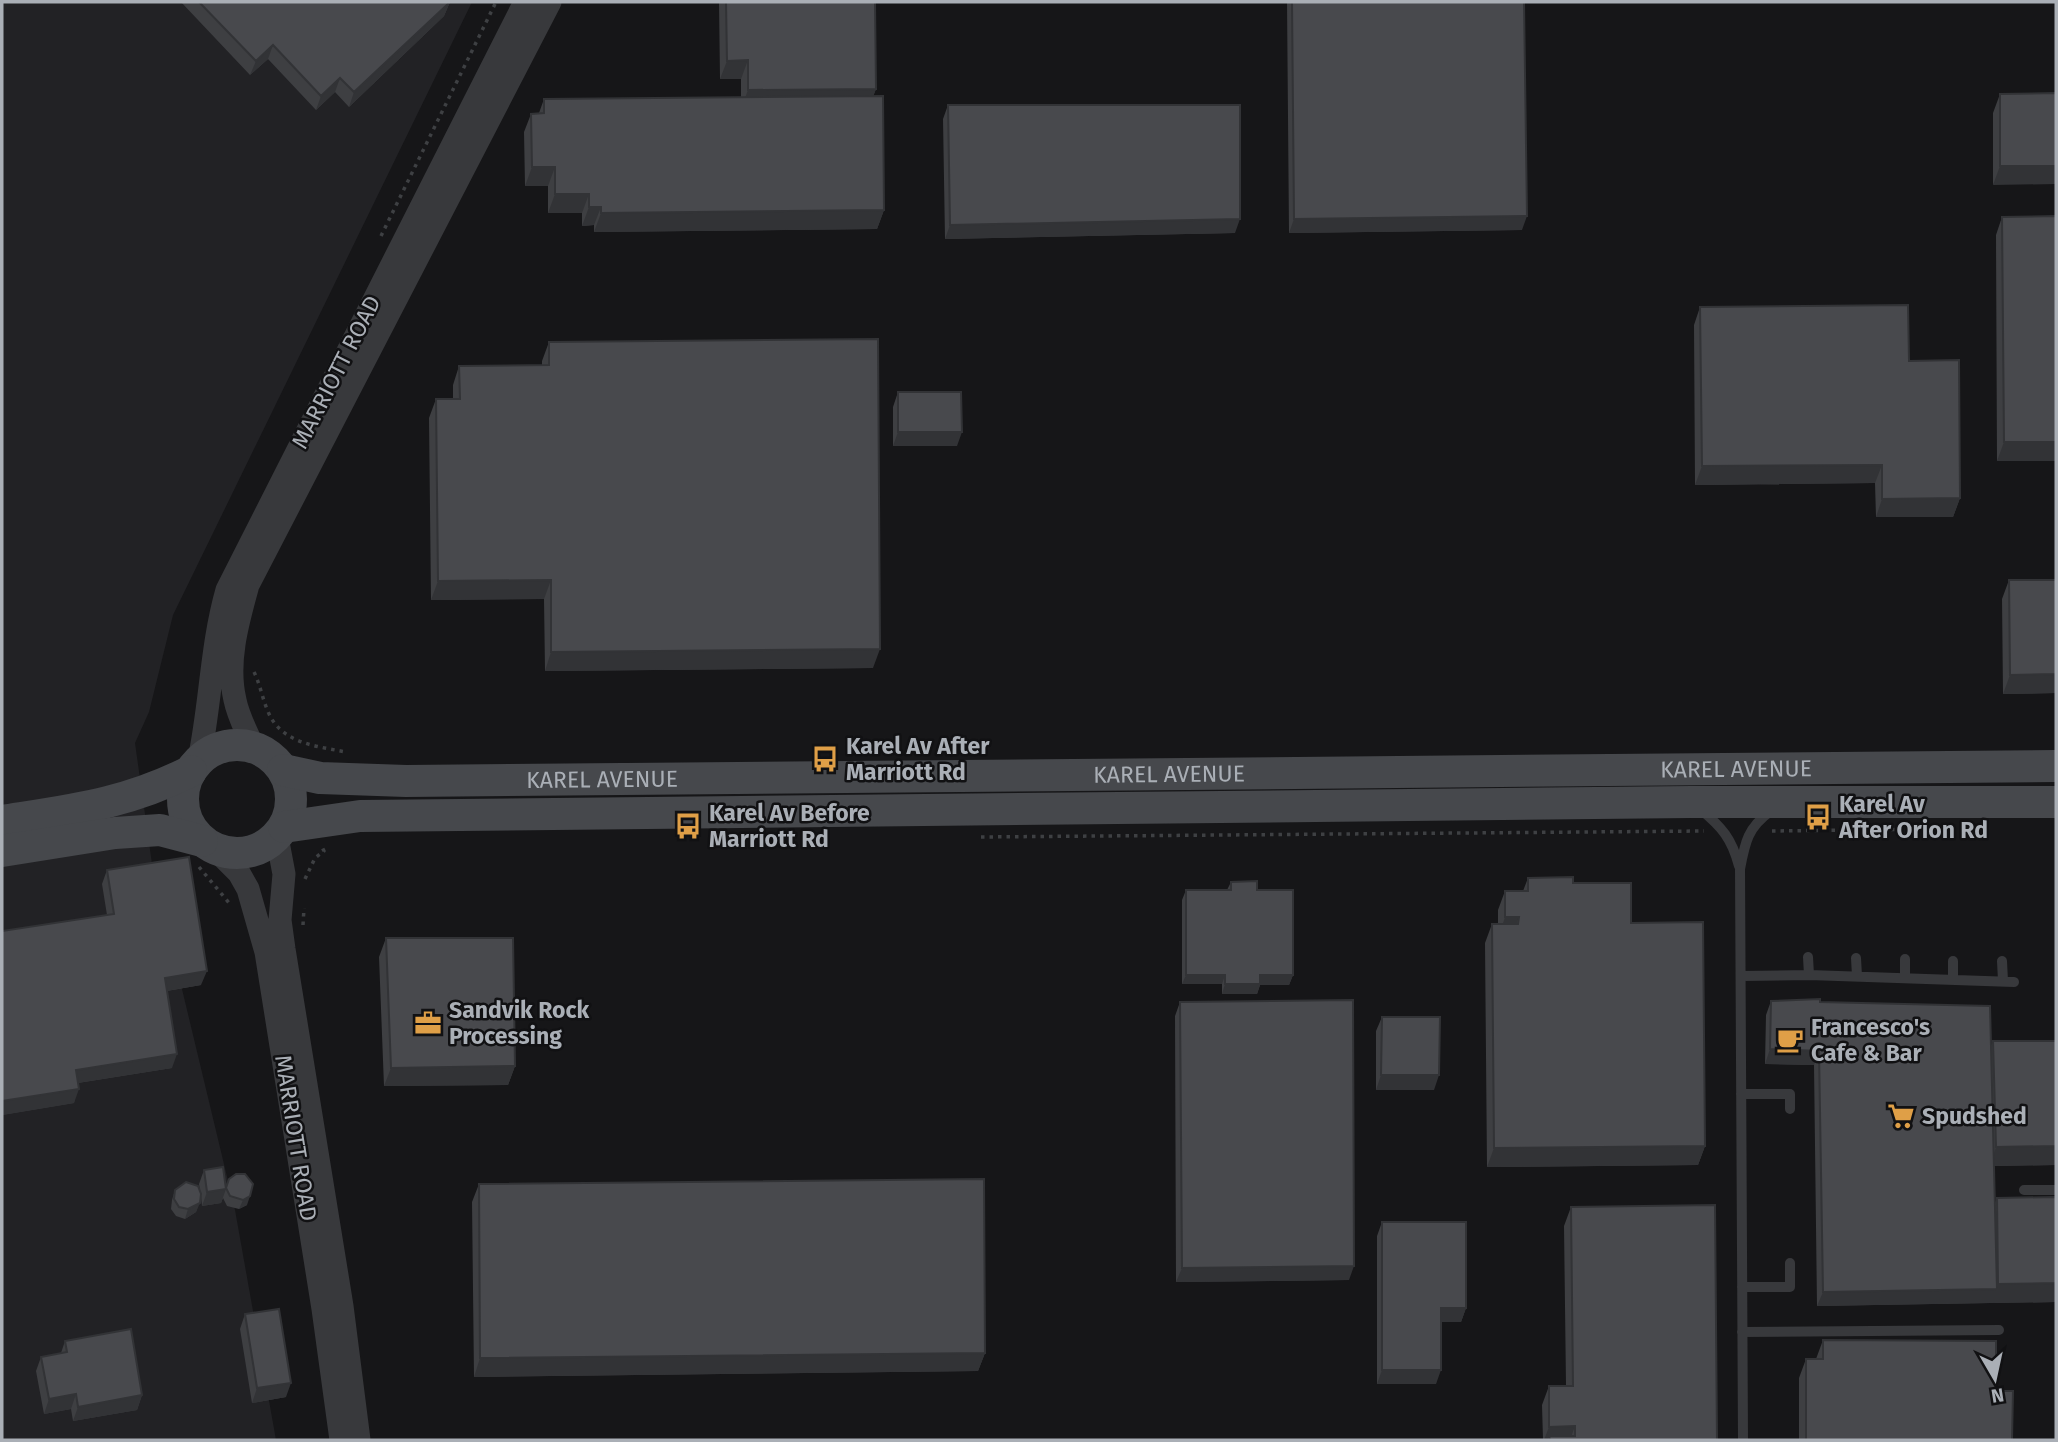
<svg xmlns="http://www.w3.org/2000/svg" width="2058" height="1442" font-family="'Fira Sans',sans-serif">
	<rect width="100%" height="100%" fill="#161618"/>
	<path fill="#222225" d="M2,2h470l-299,613 -24,97 -14,31 17,121 83,346 41,230h-274z"/>
	<g fill="none" stroke-linecap="round" stroke-linejoin="round">
		<path stroke="#3e4043" stroke-width="3.5" stroke-dasharray="3.5 5" stroke-linecap="butt" d="M381,236l115,-234
			M254,672c6,12 8,25 13,37 12,34 48,37 79,43
			M1772,831l160,-2
			M981,837l723,-6
			M199,867l31,37
			M305,879l10,-21 9,-7 -3,-6
			M303,925l1,-17"/>
		<path stroke="#38393c" stroke-width="10" d="M1700,809c22,18 32,30 39,57
			M1808,957l1,18
			M1856,958l1,18
			M1905,959v18
			M1953,961v18
			M2002,961l1,20
			M1742,976l67,-1 205,7
			M1741,1094h49v15
			M2024,1190h32
			M1742,1287h48v-24
			M1742,1332l257,-2
			M1743,1440l-3,-571c5,-27 8,-42 31,-58"/>
		<path stroke="#38393c" stroke-width="23" d="M253,747c-6,-15 -15,-31 -18,-47 -9,-38 3,-79 13,-115l302,-583
			M199,760c12,-57 12,-114 28,-170l298,-588
			M277,837l7,37 -4,46 4,29 58,357 17,134
			M216,850l23,23 9,16 18,63 57,357 18,131"/>
		<g stroke="#46484c" stroke-width="32">
			<circle cx="237" cy="799" r="54"/>
			<path id="s1" d="M283,770l37,8 86,3 1650,-15"/>
			<path d="M2,821c70,-11 124,-17 189,-50"/>
			<path d="M284,827l76,-11 1331,-14h365"/>
			<path d="M2,851l113,-18 45,-3 42,11"/>
		</g>
	</g>
	<path fill="#3e3f42" d="M181,2h269l-6,14 -95,91 -14,-15 -19,18 -48,-51 -18,16z
		M719,2h156l1,87 -3,7 11,114 -7,19 -283,3v-7l-12,1v-13h-34v-27h-23l-1,-54 7,-18 8,-1 5,-14 197,-2v-18h-21z
		M1287,2h237l-2,228 -233,3z
		M2056,93l-63,92v-72l7,-19z
		M948,105l287,128 -290,6 -2,-120z
		M2056,216v245h-59l-1,-226 6,-18z
		M1700,307l260,191 -7,19h-77l-1,-34 -180,2 -1,-160z
		M549,342l324,326 -328,3 -1,-72 -113,1 -2,-182 7,-19h17v-14l6,-19 83,-1v-4z
		M898,392l59,54h-64v-39z
		M2009,580h47v113l-53,1 -1,-95z
		M107,870l94,115 -34,6 5,77 -94,15 -4,20 -72,12v-184l105,-16 -5,-31z
		M1528,878l45,5 58,40 74,223 -7,19 -211,2 -2,-224 7,-19h6v-14l7,-19h18z
		M1231,882l26,8 36,85 -4,10h-29l-3,9h-35v-10h-40v-84l4,-10h41z
		M386,938l129,128 -7,19 -124,1 -5,-129z
		M1771,1001l49,1 171,45 2,-6h63v124l-62,1 1,37 2,-5 59,-1v105l-239,4 -3,-241 -49,-1 1,-49z
		M1180,1002l169,278 -173,2 -1,-266z
		M1382,1017l52,73h-58v-59z
		M204,1170l22,17 3,-8 18,26 -8,4 -12,-3 -4,-8 -2,5 -19,3 -1,-10 -5,16 -11,7 -9,-3 -5,-7 1,-9 3,-10 25,2 -1,-8z
		M479,1184l506,169 -7,18 -504,6 -2,-175z
		M1571,1207l146,233h-174l-1,-35 7,-19h17l-2,-160z
		M1382,1222l84,86 -5,14h-20l-5,62h-59v-148z
		M245,1314l41,83 -34,6 -12,-74z
		M1823,1340l173,51 16,49h-213v-62l7,-19h10z
		M65,1341l77,54 -5,15 -64,11 -2,-12 -27,5 -8,-43 5,-14 20,-4z"/>
	<path fill="#323336" d="M450,2l-6,14 -95,91 5,-15z
		M273,45l-5,14 -18,16 6,-14z
		M748,60l-7,19h-21l7,-18z
		M340,78l-5,14 -19,18 5,-14z
		M876,89l-7,19 -128,1 7,-19z
		M2000,166h56v18l-63,1z
		M532,167h23l-7,19h-23z
		M555,194h34l-7,19h-34z
		M589,207h12l-7,18 -12,1z
		M884,210l-7,19 -283,3 7,-19z
		M1527,216l-5,14 -233,3 5,-14z
		M1240,219l-5,14 -290,6 5,-14z
		M898,432h64l-5,14h-64z
		M2004,442h52v19h-59z
		M1882,465l-7,18 -180,2 7,-19z
		M1960,498l-7,19h-77l6,-18z
		M551,580l-7,19 -113,1 7,-19z
		M880,649l-7,19 -328,3 6,-19z
		M2056,674v19l-53,1 7,-19z
		M1505,917h14l-7,19h-13z
		M207,971l-6,14 -41,7 5,-14z
		M1186,975h39l-3,9h-40z
		M1260,975h33l-4,10h-29l-3,9h-35l3,-10z
		M1770,1049l49,2 -5,14 -49,-1z
		M177,1054l-5,14 -101,16 5,-14z
		M515,1066l-7,19 -124,1 7,-18z
		M1381,1075h58l-5,15h-58z
		M79,1089l-5,14 -72,12v-14z
		M1705,1146l-7,19 -211,2 7,-19z
		M2056,1146v19l-66,1 6,-19z
		M226,1189l-5,14 -19,3 5,-14z
		M250,1196l-3,9 -8,4 4,-9z
		M200,1203l-4,9 -11,7 3,-10z
		M1354,1266l-5,14 -173,2 6,-14z
		M2056,1283v19l-239,4 6,-14 174,-3 1,-5z
		M1441,1308h25l-5,14h-25z
		M985,1353l-7,18 -504,6 6,-19z
		M1382,1370h59l-5,14h-59z
		M291,1383l-5,14 -34,6 5,-15z
		M76,1394l-5,15 -27,5 5,-15z
		M142,1395l-5,15 -64,11 5,-14z
		M1575,1426l-5,14 -21,-4 -1,4h-4l5,-13z"/>
	<path fill="#48494d" stroke="#323336" stroke-width="2" d="M199,2h251l-96,90 -14,-14 -19,18 -48,-51 -17,16z
		M726,2h149l1,87 -128,1v-30l-21,1z
		M1292,2h232l3,214 -233,3z
		M2056,93v73h-56v-72z
		M883,96l1,114 -283,3v-6h-12v-13h-34v-27h-23l-1,-53 13,-1v-14z
		M948,105h292v114l-290,6z
		M2056,216v226h-52l-2,-225z
		M1908,305l1,56 50,-1 1,138 -78,1v-34l-180,1 -2,-159z
		M878,339l2,310 -329,3v-72l-113,1 -2,-182h24l-1,-33 90,-1v-23z
		M898,392h63l1,40h-64z
		M2009,580h47v94l-46,1z
		M189,857l18,114 -42,7 12,76 -101,16 3,19 -77,12v-170l112,-17 -7,-44z
		M1573,877v6h58v40l72,-1 2,224 -211,2 -2,-224h26l1,-7h-14v-26h23v-13z
		M1257,881v9h36v85h-33v9h-35v-9h-39v-85h45v-8z
		M386,938h127l2,128 -124,2z
		M1820,999v3l170,4 7,283 -174,3 -4,-241 -49,-2 1,-48z
		M1353,1000l1,266 -172,2 -2,-266z
		M1382,1017h58l-1,58h-58z
		M1993,1041h63v105l-60,1z
		M223,1167l3,22 -19,3 -3,-22z
		M236,1174h9l8,10 -3,12 -7,4 -13,-4 -4,-8 3,-9z
		M984,1179l1,174 -505,5 -1,-174z
		M186,1182l12,4 3,8 -1,9 -12,6 -9,-2 -5,-8 1,-9z
		M2056,1197v86l-58,1 -1,-86z
		M1715,1205l2,235h-167l-1,-4h26v-10l-26,1v-41h24l-2,-179z
		M1382,1222h84v86h-25v62h-59z
		M279,1309l12,74 -34,5 -12,-74z
		M131,1329l11,66 -64,12 -2,-13 -27,5 -8,-42 26,-5 -2,-11z
		M1823,1340l173,1v50h17l-1,49h-206v-81h17z"/>
	<defs>
		<g id="bus-bare" transform="scale(2.1)"><path d="M-5-6H5V4H4V6H2V4H-2V6H-4V4H-5ZM-3.5-4V0h7V-4ZM-3.5 1.2v1.5H-2V1.2ZM2 1.2v1.5H3.5V1.2Z" fill="#df9f47" stroke="#111113" stroke-width="2.5" paint-order="stroke"/></g>
		<g id="office-bare" transform="scale(2.1)"><path d="M-6-3h4V-5.5h4V-3h4V5H-6ZM-1-4.5V-3h2v-1.5ZM-6 0V1H6V0Z" fill="#df9f47" stroke="#111113" stroke-width="2.5" paint-order="stroke"/></g>
		<g id="cafe-bare" transform="scale(2.1)"><path d="M-5.5-4.5H6V0H3Q3 3.5 0 3.5H-2.5Q-5.5 3.5-5.5 0ZM3-3.2v2h1.7v-2ZM-6 4.5H4V6H-6Z" fill="#df9f47" stroke="#111113" stroke-width="2.5" paint-order="stroke"/></g>
		<g id="supermarket-bare" transform="scale(2.1)"><path d="M-6-5.5h2.5l.6 2H6L4.5 2H-2.5L-4.4-4H-6ZM-1.5 3.2a1.3 1.3 0 1 0 .1 0ZM3 3.2a1.3 1.3 0 1 0 .1 0Z" fill="#df9f47" stroke="#111113" stroke-width="2.5" paint-order="stroke"/></g>
	</defs>
	<g fill-rule="evenodd">
		<use href="#bus-bare" x="825" y="759"/>
		<use href="#bus-bare" x="1818" y="817"/>
		<use href="#bus-bare" x="688" y="826"/>
		<use href="#office-bare" x="428" y="1023"/>
		<use href="#cafe-bare" x="1790" y="1040"/>
		<use href="#supermarket-bare" x="1901" y="1116"/>
	</g>
	<g text-anchor="middle" dominant-baseline="central" stroke-width="5" stroke-linejoin="round" paint-order="stroke">
		<g font-size="23" fill="#aaafb6" stroke="#111113">
			<text transform="translate(336 372) rotate(-63)">MARRIOTT ROAD</text>
			<text stroke="none"><textPath href="#s1" startOffset="1454">KAREL AVENUE</textPath></text>
			<text stroke="none"><textPath href="#s1" startOffset="887">KAREL AVENUE</textPath></text>
			<text stroke="none"><textPath href="#s1" startOffset="320">KAREL AVENUE</textPath></text>
			<text transform="translate(296 1138) rotate(81)">MARRIOTT ROAD</text>
		</g>
		<g font-size="23" font-weight="bold" fill="#aaafb6" stroke="#111113" text-anchor="start">
			<text x="846" y="746">Karel Av After<tspan x="846" dy="26">Marriott Rd</tspan></text>
			<text x="1839" y="804">Karel Av<tspan x="1839" dy="26">After Orion Rd</tspan></text>
			<text x="709" y="813">Karel Av Before<tspan x="709" dy="26">Marriott Rd</tspan></text>
			<text x="449" y="1010">Sandvik Rock<tspan x="449" dy="26">Processing</tspan></text>
			<text x="1811" y="1027">Francesco's<tspan x="1811" dy="26">Cafe &amp; Bar</tspan></text>
			<text x="1922" y="1116">Spudshed</text>
		</g>
	</g>
	<rect width="2058" height="1442" fill="none" stroke="#aaafb6" stroke-width="7"/>
	<g transform="translate(1995 1379) rotate(171)" stroke="#111113" stroke-width="5" paint-order="stroke">
	<path d="M0-5L12 26L0 18L-12 26Z" fill="#aaafb6"/>
	<text y="-10" font-size="19" font-weight="bold" text-anchor="middle" fill="#aaafb6">N</text>
	</g>
</svg>
